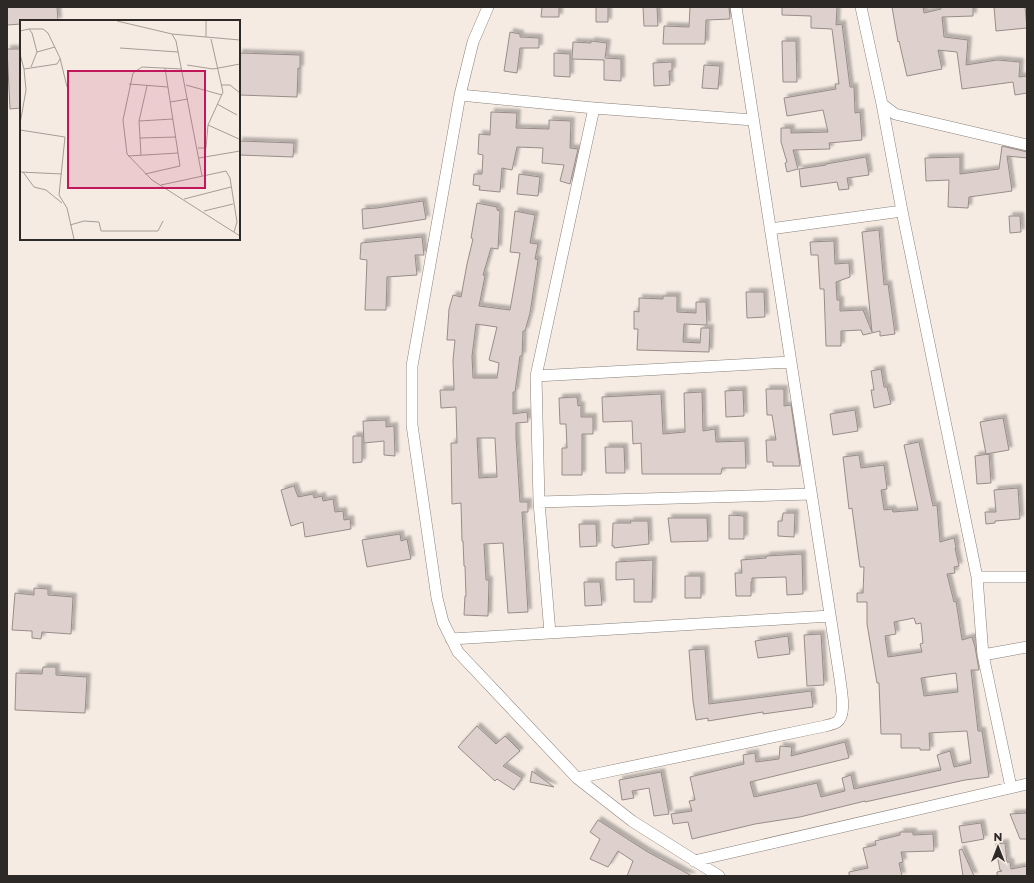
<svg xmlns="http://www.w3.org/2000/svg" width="1034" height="883" font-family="Montserrat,sans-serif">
	<defs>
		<filter id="shadow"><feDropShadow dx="3.5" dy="-3.5" stdDeviation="1" flood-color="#0004"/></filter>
	</defs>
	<rect width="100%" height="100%" fill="#f5ebe3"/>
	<path fill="#ded1cd" stroke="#988d89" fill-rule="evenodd" filter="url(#shadow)" d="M7,7h50l1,14h-37v3l-14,1z
		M542,7h17v10h-18z
		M596,7h12v15h-12z
		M643,7h14l1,19h-14z
		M690,7h39l1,12 -24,1 -1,24h-42l1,-18 25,1z
		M782,7h55l-1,18 6,-1 8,63h4l1,26 5,-1 2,28 -33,3 1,6 -37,1 5,19 -11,3 -2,-9 2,-1 -6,-20v-14h10v5l37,-1 -5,-22 -36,6 -3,-18 52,-9 -1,-5h4l-7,-55 -21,-1v-12l-29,-1z
		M892,7h31l1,6 17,-4v-2h32v9l-31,1 2,20 24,3 -2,25 31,-5 23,2 -1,15 8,-1v17l-12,2 -2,-13 -51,7 -5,-37 -19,-2 4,19 -35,7 -8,-35 -1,1z
		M994,7h31l2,21 -31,3z
		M510,32l10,2v3l19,1v10h-19l-3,25 -13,-2z
		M591,41l16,2 -2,15 16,1v22l-17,-1v-20l-32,-1 1,-17 18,1z
		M782,41h14l1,41h-14z
		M7,49h14v59l-11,1z
		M239,53l61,2v14l-2,-1 -1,29 -58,-2z
		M554,53l16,1v23l-16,-1z
		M672,62v9h-3l1,14 -16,1 -1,-23z
		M704,65l16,1 -2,23 -16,-1z
		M491,112l26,1 -1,15 33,1v-9l22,1 -1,27 8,1 -8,35 -10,-3 4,-16 -22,-2 1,-15 -26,-1 -5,23 -10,-2 -2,24 -21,-2 1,-4 -7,-1 1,-11h8l1,-19 -5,-1 1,-20 11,1z
		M239,141l55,2 -1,14 -54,-2z
		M1002,146l25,6v6l-20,-2 5,35 -43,6 -1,11 -20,-1 1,-27 -23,1 -1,-23 35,-1v17l39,-5z
		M866,157l3,18 -22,3 2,11 -10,1 -2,-8 -36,5 -2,-18 27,-4v-1z
		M519,174l21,3 -2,19 -21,-2z
		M423,201l3,18 -63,10 -1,-20 15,-1z
		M477,203l20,4v3l3,1 -2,38 -7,-1 -8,27 2,1 -6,30 31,4 10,-57 -10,-1 5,-41 20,4 -5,28 8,1 -3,15 3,1 -8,53 -5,18h-2l-1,25h-2l-5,36h-2v22l14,-2 1,10 -12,1v14l4,65h8v10h-6l6,100 -20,1 -5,-70 -19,1 2,36h3l-1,36 -24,-1 1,-19h1l-1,-30h-1l-1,-25h-1l-1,-38 -9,1 -1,-61h6l-1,-36 -15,1 -1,-18h14l-1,-30 2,-20h-8l2,-31 4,-14 8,2 6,-33 6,-25 -2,-1zM476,324l21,3 -8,33 10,3 -2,15h-24l-1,-22zM477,438h18l2,39 -18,1z
		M1009,216h11l1,16 -11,1z
		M879,230l5,55 4,-1 7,50 -15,2v-5l-17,4 -2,-5 -20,1v15h-15l-2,-57h-4l-2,-34h-7l-1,-13 24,-1 1,23 14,-1 1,14 -14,5 1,18h3v11l23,-1 9,22 -10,-100z
		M422,237l2,18h-9l2,20 -30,2 -1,33h-21l2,-50 -7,-1 1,-16z
		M746,292h18l1,25 -18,1z
		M663,296h14v16l19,1v-11h10l1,23 -23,-1 -1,18 17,1 1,-15h9l-1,24 -72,-2 1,-21h-4v-18l5,1v-14l24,1z
		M881,369l3,18h3l4,17 -17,4 -3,-18h3l-3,-19z
		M766,389h18v17l7,-1 9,61h-27v-4h-6l-1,-22h10l-4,-25h-5z
		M743,390l1,26 -18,1 -1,-26z
		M702,392l1,39 12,-2 1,13 29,-1 1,27h-24l-1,6h-79l-1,-31 -8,1 -1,-23 -29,1 -1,-25 59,-3 2,40 22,-2 -1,-39z
		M577,397l1,9 3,-1v12h12v17h-11v41h-20v-27h5l-1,-24h-6l-1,-26z
		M855,410l3,21 -25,4 -3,-21z
		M1003,418l6,32 -23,4 -6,-32z
		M386,420v7l8,-1 1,30 -11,-1v-14l-20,2 -1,-22z
		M353,436h9v26l-9,1z
		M919,442l14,64 4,-1 3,37 14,-4 2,9 -1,1 4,18 -5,1 1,6 -8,1 7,28 2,-1 6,39 10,-3 3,10 4,23h-8l7,61h4l7,46 -24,3 -100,22v-1l-65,16 -45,7 -63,15 -4,-17 -15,2 -2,-10 21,-3 -3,-10 6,-1 -5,-23 54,-13 -1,-9 12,-2 1,9 23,-3 1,-13 12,1 -1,9 54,-14 4,16 -99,24 4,15 63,-14 4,14 24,-6 -3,-13 9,-3 3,14 87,-19 -4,-15 13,-4 4,16 17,-4 -4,-32 -38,2 1,17h-10v-2h-19v-14h-20l-2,-51h-2l-10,-59v-22h-10v-9h6l1,-26h-4l-8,-59 -3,1 -6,-52 16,-2 2,13 23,-3 3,24 -6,1 3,20 8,-1 1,3 25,-2 -14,-65zM914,618l2,6 5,-1 2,20 -3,1 2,8 -34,5 -3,-21 11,-2 -2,-12zM956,673l2,19 -34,4 -3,-18z
		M605,447h19l1,26h-19z
		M989,454l2,29 -14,1 -2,-28z
		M294,486l4,11 15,-3 1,4 8,-2 1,5 10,-2 2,13 8,-1 1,9 6,-1 1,10 -46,8 -2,-15 -12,4 -10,-36z
		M1018,488l2,31 -25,2v2l-9,1 -1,-12h11l-2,-22z
		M783,513h12l-1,24 -16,-1v-15h4z
		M729,515l15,1v23h-15z
		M668,518h39l1,23 -37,1z
		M630,521h18l1,23 -35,4v-2h-2l1,-23h18z
		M579,524h17l1,22 -17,1z
		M400,534l1,7 6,-2 4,20 -44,8 -5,-27z
		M802,554l1,40 -16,1 -1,-18 -34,1v4h-1v14h-15l-1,-23h7l-1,-13 25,-2v-2z
		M653,560l-1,42h-18v-23l-18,1v-18z
		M685,576h16v22h-16z
		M584,582h16l2,23 -17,1z
		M34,588l14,1v6l25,2 -2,37 -29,-2 -1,7 -9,-1v-7l-20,-1 3,-37 19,2z
		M821,634l3,51 -17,1 -3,-51z
		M788,636l2,18 -32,4 -3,-17z
		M705,649l4,55 102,-13 2,16 -50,7v-2l-55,9v-3l-12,2 -3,-19 -4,-51z
		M43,667h13v8l31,2 -2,36 -70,-3 1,-37 26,1z
		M477,726l19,18 9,-8 15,15 -17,15 19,12 -8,12 -17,-11 -2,2 -37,-34z
		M532,771l22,16 -24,-5z
		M661,772l8,42 -15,2 -5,-28 -17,3 2,7 -12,2 -3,-20z
		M1027,813v26h-7l-10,-25z
		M598,820l48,31 46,25h-65l6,-15 -15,-10 -10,16 -18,-8 10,-20 -10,-7z
		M981,823l3,16 -22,4 -3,-17z
		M900,832h13v3l20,-1 1,17 -33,1 2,10 -4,1 3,13h-53v-4l19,-4 -5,-20 13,-3 -1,-4 25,-6z
		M1005,843l2,19h3l1,7 16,-3v10h-30v-4l5,-1 -2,-1 -2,-10 -2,-16z
		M962,849l12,27h-11l-4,-26z"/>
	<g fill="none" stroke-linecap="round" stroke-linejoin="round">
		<g stroke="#89817a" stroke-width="12">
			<path id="minor" d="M488,7l-15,35 -13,53 -48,271v59l25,173 6,24 15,30 119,126 55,43 87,55
				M861,7l21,97 20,107 75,366 6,78 28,132
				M460,95l134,13 159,12
				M882,104l13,10 132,31
				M770,229l132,-18
				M536,376l255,-14
				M539,502l272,-8
				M977,577h50
				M550,633l-11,-131 -3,-126 58,-268
				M451,639l379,-23
				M983,655l44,-8
				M577,778l248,-52c3,-1 9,-2 12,-4 10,-7 4,-32 3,-43l-104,-672
				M694,861l333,-77"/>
		</g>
		<use href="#minor" stroke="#fff" stroke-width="11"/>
	</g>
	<g transform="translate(20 20)">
		<rect width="220" height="220" fill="#f5ebe3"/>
		<path fill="none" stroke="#a59d97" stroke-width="1" d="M97,1l55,13 68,6M186,1v16M9,9h14l5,4 12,25 7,29M0,11l9,-2 3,4 5,19 -6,15M152,14l4,7 26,135M100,28l58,4M17,32l18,-5M0,34l4,15 2,21 -6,34M167,45l26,4 27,-5M4,49l33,-5 3,-5M162,49l-40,-2 -9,6 -10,47 4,34 25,26 88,56M109,64l39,3M166,65l36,10M201,65h9l10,8M150,82l18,-3M197,84l20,11M119,101l34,-2M188,105l31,14M0,110l45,7 -6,58 8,13 7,31M120,118l36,-1M178,128h8l2,-23 15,-33 -12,-53M121,135l-2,-34 8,-35M108,136l50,-3M179,138l41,-7M0,152l42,2M3,152l11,15 12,3 16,13M125,154l35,-8 -15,-98M141,165l65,-14 4,7 7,44 -3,10M164,179l47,-12M184,191l29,-7M50,205l14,-4 15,1 2,9h57l5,-10"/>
		<path fill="#c2185b" fill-opacity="0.15" stroke="#c2185b" stroke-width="2" d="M48,51h137v117h-137z"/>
		<rect width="220" height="220" fill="none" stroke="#2d2926" stroke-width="2"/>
	</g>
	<rect width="1034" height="883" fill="none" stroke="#2d2926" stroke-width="16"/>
	<g transform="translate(998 847)" stroke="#f5ebe3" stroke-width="3" paint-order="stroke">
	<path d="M0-3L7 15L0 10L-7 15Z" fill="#2d2926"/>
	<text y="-6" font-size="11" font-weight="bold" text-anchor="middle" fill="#2d2926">N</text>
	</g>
</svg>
